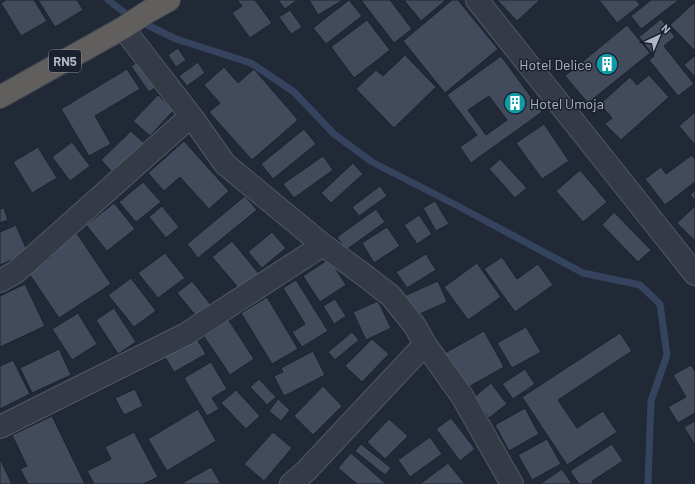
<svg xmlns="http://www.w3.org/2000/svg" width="695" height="484" font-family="Barlow,sans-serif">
	<rect width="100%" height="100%" fill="#212937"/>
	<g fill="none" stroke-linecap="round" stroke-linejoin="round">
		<path stroke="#35435e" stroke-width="7" d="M108,0l21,16 47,23 75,24 43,29 40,42 38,28 84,43 127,68 57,12 20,19 7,51 -16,46 -3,83"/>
	</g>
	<path fill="#424b5c" stroke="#1c222e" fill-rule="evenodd" d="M6,0h28l13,21 -26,15 -20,-33z
		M38,0h39l6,10 -28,17z
		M237,0h18l17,23 -22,15 -18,-25 10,-7z
		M278,0h19l-12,9z
		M309,0h34l-25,15z
		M349,0l13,16 -36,28 -13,-16z
		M361,0h29l22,29 -18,14z
		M404,0h42l-25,21z
		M452,0h6l40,49 -53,44 -42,-52z
		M497,0h43l-23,21z
		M599,0h37l4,5 -23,18z
		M651,0h28l-38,29 -10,-13z
		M695,2v49l-25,-26z
		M290,10l12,17 -11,7 -12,-17z
		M661,19l14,18 -11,9 30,38 -16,12 -29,-36 5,-4 -15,-19z
		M367,20l23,30 -36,28 -23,-31z
		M627,25l23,28 -62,50 -23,-27z
		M178,48l8,12 -10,7 -8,-12z
		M405,55l31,32 -42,41 -38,-39 20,-19 7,6z
		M695,55v22l-11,-12z
		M501,56l41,56 -71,51 -11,-16 17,-12 -30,-40zM489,96l18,24 -21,15 -18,-25z
		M140,61l17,25 -8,6 -18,-26z
		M198,62l7,11 -18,13 -8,-10z
		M224,67l14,16 16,-14 44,51 -46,40 -43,-48 11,-9 -16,-18z
		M127,69l13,20 -45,27 16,28 -22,12 -28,-47z
		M649,75l20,22 -48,43 -16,-16 7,-6 -12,-14 30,-27 7,8z
		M158,95l16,15 -24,26 -17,-15z
		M695,112v33l-16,-19z
		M544,124l25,37 -27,18 -26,-36z
		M304,129l12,15 -43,35 -12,-15z
		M131,131l14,13 -31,30 -13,-14z
		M184,141l45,50 -20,18 -29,-32 -16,14 -16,-18z
		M72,142l18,24 -20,15 -18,-24z
		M38,147l19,31 -25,15 -19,-31z
		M692,155l3,4v23l-30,23 -20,-26 16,-12 5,7z
		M323,156l10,14 -39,28 -11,-14z
		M500,159l27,29 -12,10 -26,-29z
		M353,163l10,11 -32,29 -10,-10z
		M580,170l27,32 -24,20 -27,-31z
		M143,182l18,20 -25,20 -17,-20z
		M380,186l7,10 -28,20 -7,-9z
		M695,190v10l-5,-5z
		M245,196l12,14 -59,48 -11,-14z
		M435,201l14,23 -13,7 -13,-23z
		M114,203l21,26 -28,22 -21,-26z
		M162,206l17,21 -13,11 -17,-21z
		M695,206v35l-18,-18z
		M4,208l4,12 -8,3v-14z
		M376,209l9,13 -39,28 -9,-13z
		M614,212l37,38 -13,12 -36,-37z
		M419,215l13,19 -15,10 -13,-19z
		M16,225l12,28 -28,12v-33z
		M387,227l13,19 -26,17 -12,-20z
		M76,232l35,52 -52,34 -31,-46 23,-15 -4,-6z
		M272,232l14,16 -24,20 -14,-16z
		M232,241l28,34 -19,16 -29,-34z
		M165,253l20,25 -27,20 -20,-25z
		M426,254l10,16 -29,18 -11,-16z
		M502,257l15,22 21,-15 15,21 -38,27 -31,-43z
		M329,259l17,26 -26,17 -17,-26z
		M477,263l24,34 -33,23 -24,-33z
		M131,278l25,33 -22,16 -26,-32z
		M296,280l32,51 -26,16 -10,-15 13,-8 -22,-36z
		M192,281l23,29 -14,12 -24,-29z
		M438,281l9,21 -34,15 -9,-21z
		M25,284l20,42 -45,21v-51z
		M267,297l31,52 -26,15 -31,-51z
		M335,299l11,17 -12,8 -11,-18z
		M378,301l13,27 -25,12 -13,-28z
		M114,308l22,34 -18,12 -22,-34z
		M78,313l19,31 -25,16 -20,-31z
		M228,319l26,40 -24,16 -27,-40z
		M526,327l15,25 -29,16 -15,-25z
		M484,331l20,36 -39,22 -20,-36z
		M352,332l7,8 -24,20 -7,-8z
		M620,333l12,18 -74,49 19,28 26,-17 14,21 -50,33 -45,-68z
		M195,336l11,18 -32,18 -11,-18z
		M372,339l17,15 -27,28 -17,-16z
		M59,349l12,26 -39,18 -12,-25z
		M313,351l12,24 -41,21 -10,-20 9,-4 -2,-4z
		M13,360l17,34 -30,15v-43z
		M211,362l16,27 -15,9 7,11 -12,7 -23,-38z
		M691,365l4,6v42l-17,10 -10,-16 18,-10 -13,-22z
		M525,369l10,15 -22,15 -11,-15z
		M259,379l17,18 -9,8 -17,-18z
		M491,383l16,21 -18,14 -16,-20z
		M323,386l19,20 -29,29 -19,-19z
		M135,389l8,17 -19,9 -9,-17z
		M236,390l24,26 -14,13 -25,-26z
		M278,399l12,11 -9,11 -12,-10z
		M525,408l14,26 -30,17 -14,-26z
		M198,409l18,32 -49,30 -19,-32z
		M52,416l33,68h-57l-8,-15 7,-3 -15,-31z
		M451,418l24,31 -15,12 -24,-32z
		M389,419l19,17 -23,23 -18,-17z
		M695,421v24l-11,-18z
		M134,432l24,45 -15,7h-49l-7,-13 24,-12 -6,-12z
		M273,432l19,16 -28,33 -20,-17z
		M430,437l12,17 -32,23 -12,-17z
		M547,439l14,25 -29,16 -14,-25z
		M361,444l30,24 -6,7 -30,-24z
		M612,444l11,17 -31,20 2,3h-15l-9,-13z
		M351,453l35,31h-29l-19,-16z
		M0,459l12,25h-12z
		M448,463l17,21h-45z
		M211,467l10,17h-40z
		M562,469l10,15h-32z"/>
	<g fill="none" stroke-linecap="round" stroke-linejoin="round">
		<g stroke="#525865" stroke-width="24">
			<path id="minor" d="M477,0l218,274
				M123,28l68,88 34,48 98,81 41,30 27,21 24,30 10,18 37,52 50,88
				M0,281l16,-9 175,-156
				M0,427l186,-93 137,-89
				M291,484l15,-13 119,-127"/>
		</g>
		<g stroke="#3f4552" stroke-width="24">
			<path id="trunk" d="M0,97l123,-69 26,-17 20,-11"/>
		</g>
		<use href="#minor" stroke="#343b47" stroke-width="22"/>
		<use href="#trunk" stroke="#605f5d" stroke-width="22"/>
	</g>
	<defs>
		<g id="building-disc" transform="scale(1.15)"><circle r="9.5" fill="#0f9aa8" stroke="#1a202c"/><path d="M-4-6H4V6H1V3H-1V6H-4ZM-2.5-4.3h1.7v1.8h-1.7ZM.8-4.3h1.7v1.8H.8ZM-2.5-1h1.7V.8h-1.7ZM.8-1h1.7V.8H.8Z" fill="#fff"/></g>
	</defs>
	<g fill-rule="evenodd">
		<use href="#building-disc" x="607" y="64"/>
		<use href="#building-disc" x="515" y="103"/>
	</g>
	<g text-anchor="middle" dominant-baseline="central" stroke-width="3" stroke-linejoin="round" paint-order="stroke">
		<rect fill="#1a202c" stroke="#828896" stroke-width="1" x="49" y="50" width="32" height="22" rx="3"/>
		<g font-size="13" font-weight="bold" fill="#afb5c4">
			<text x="65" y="61">RN5</text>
		</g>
		<g font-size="14" fill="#afb5c4" stroke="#1a202c" text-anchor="end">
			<text x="592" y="64">Hotel Delice</text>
			<text x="530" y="103" text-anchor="start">Hotel Umoja</text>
		</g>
	</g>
	<g transform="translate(659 36) rotate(44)" stroke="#1a202c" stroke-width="3" paint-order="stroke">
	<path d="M0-3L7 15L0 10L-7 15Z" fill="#afb5c4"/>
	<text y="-6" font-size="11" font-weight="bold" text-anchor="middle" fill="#afb5c4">N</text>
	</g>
</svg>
